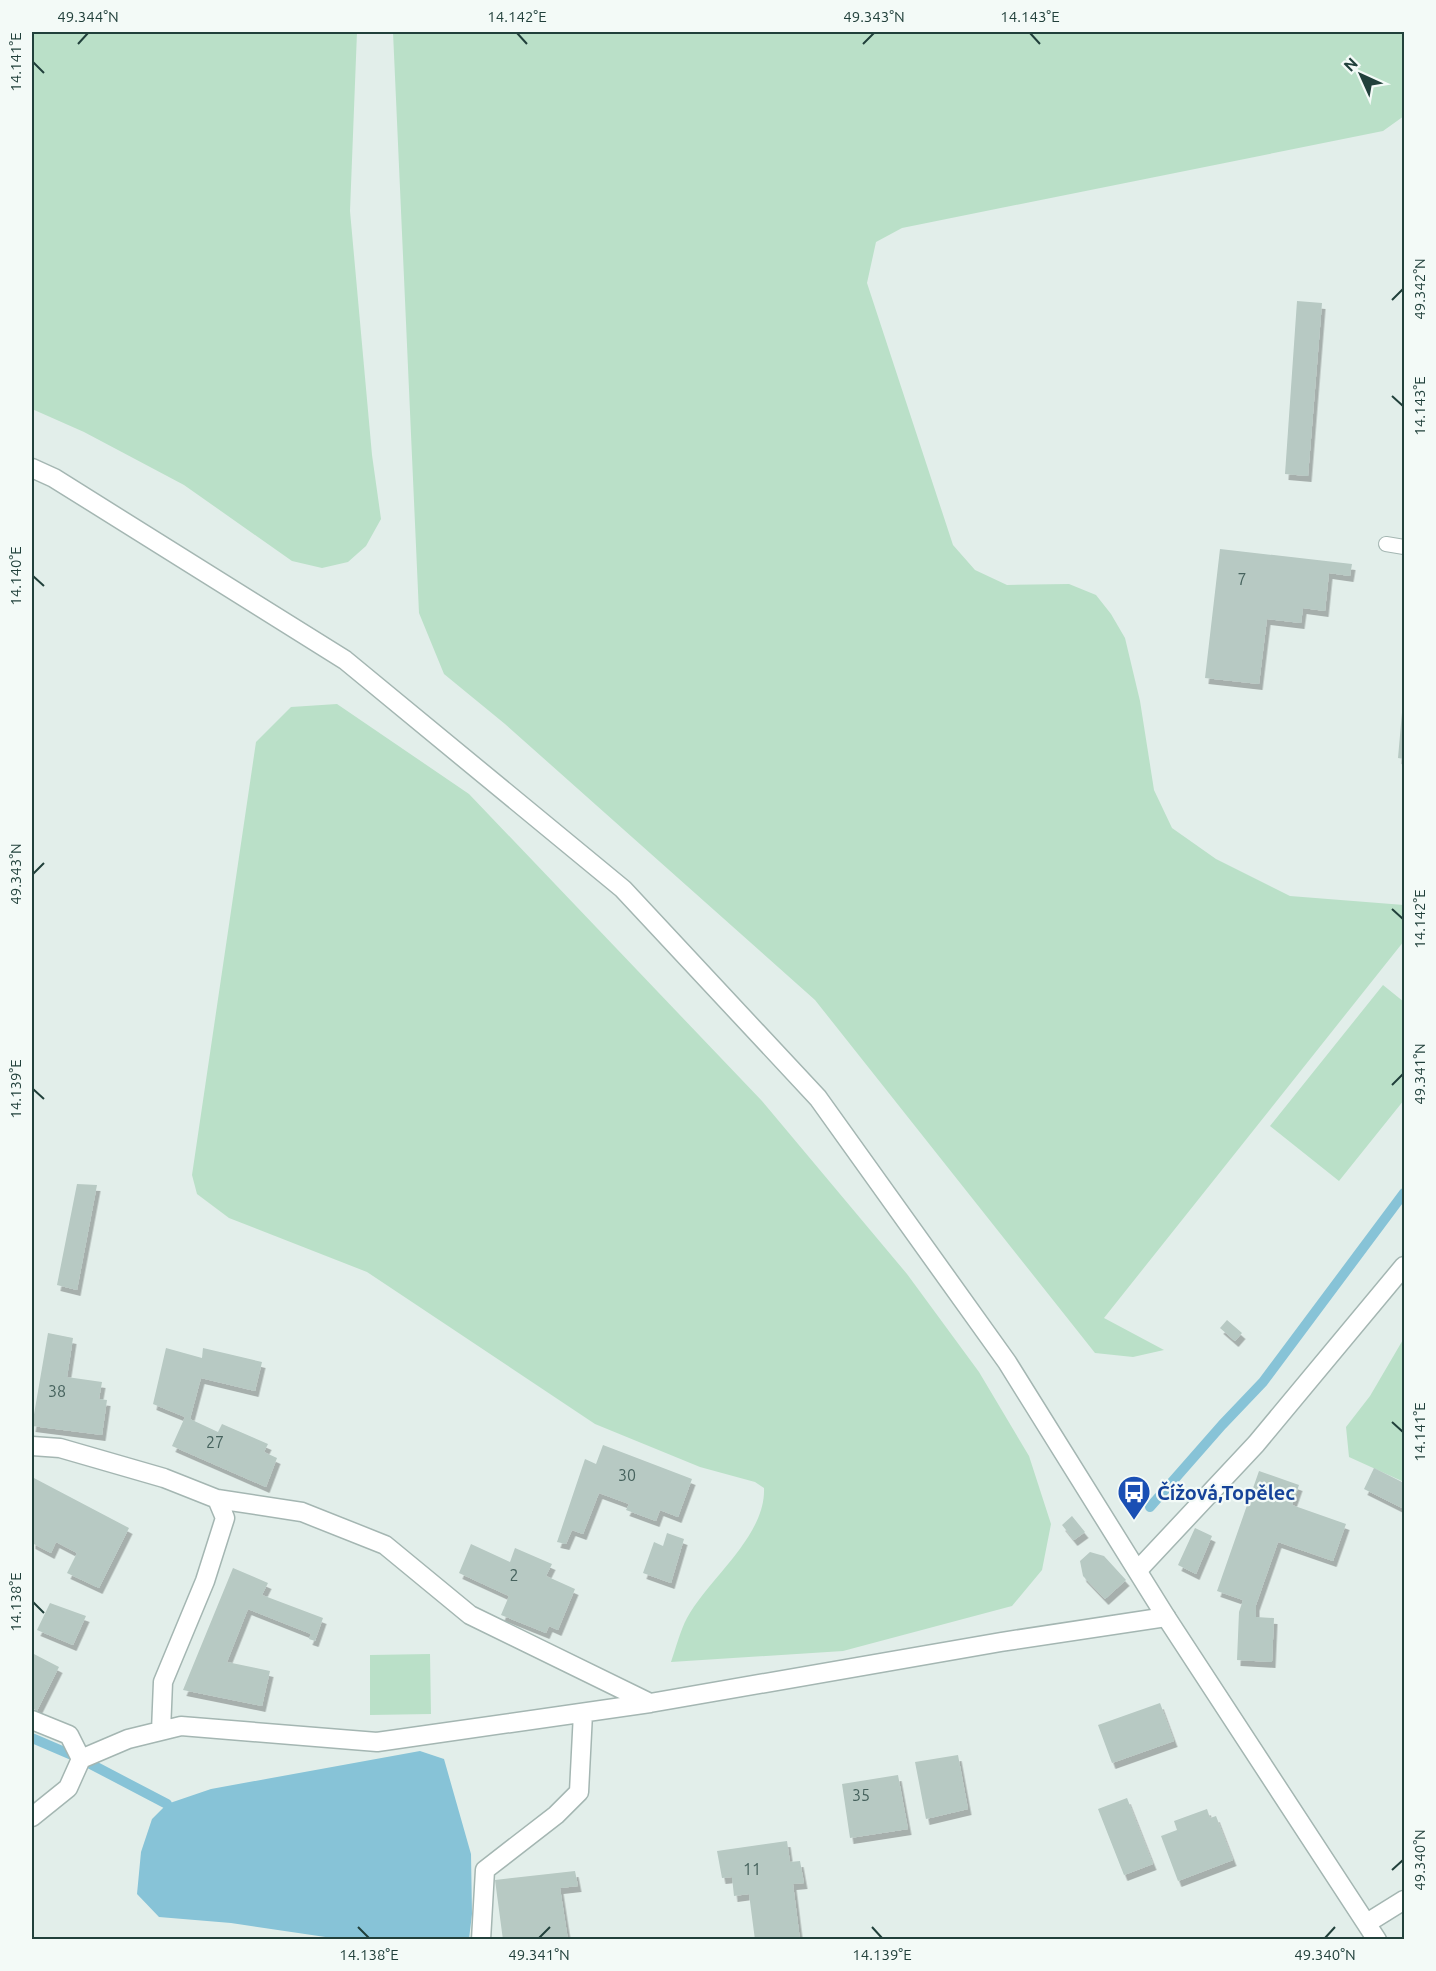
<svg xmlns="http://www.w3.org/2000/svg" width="1436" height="1971" font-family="Ubuntu,sans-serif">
	<defs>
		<filter id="shadow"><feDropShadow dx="3.5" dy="6" stdDeviation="0" flood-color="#0004"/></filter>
	</defs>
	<rect width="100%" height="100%" fill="#e2eeea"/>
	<path fill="#bae0c8" d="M32,32h325l-7,179 22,244 9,64 -15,27 -18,16 -26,6 -30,-7 -108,-76 -100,-53 -52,-23z
		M393,32h1011v84l-21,15 -481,97 -26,14 -9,41 86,262 22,25 32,15 62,-1 27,11 15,19 14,24 15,63 14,89 18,38 44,31 74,37 114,9v36l-300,377 60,32 -31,7 -38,-4 -280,-353 -310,-276 -61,-50 -25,-61z
		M337,704l132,90 293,307 145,173 72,98 50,84 22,68 -9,46 -30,36 -169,45 -172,11c5,-14 9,-31 16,-44 22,-40 79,-82 77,-130l-9,-6 -55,-15 -105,-43 -228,-152 -138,-54 -32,-24 -5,-19 64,-433 35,-35z
		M1383,985l21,17v98l-65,81 -69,-55z
		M1404,1338v144l-55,-25 -3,-30 24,-31z
		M430,1654l1,60 -61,1v-60z"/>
	<path fill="#87c3d7" d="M420,1751l24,8 27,95 1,60 -3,25h-130l-108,-16 -72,-6 -22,-23 4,-42 11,-33 15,-15 44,-15z"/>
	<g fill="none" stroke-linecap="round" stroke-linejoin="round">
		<path stroke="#87c3d7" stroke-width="10" d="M1150,1507l72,-82 41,-43 141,-189
			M32,1738l49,21 86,45"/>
	</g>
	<path fill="#b7c9c3" filter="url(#shadow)" d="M1297,301l25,2 -14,173 -23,-2z
		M1220,549l132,15 -2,12 -21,-3 -4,38 -22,-3 -2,15 -34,-4 -8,65 -54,-6z
		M1403,701h1v58l-6,-1z
		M77,1184l20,1 -20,105 -20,-5z
		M1227,1320l15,13 -7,8 -15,-13z
		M48,1333l25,5 -6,39 35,5 -3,17 8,1 -5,35 -70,-9z
		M166,1348l36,10 1,-10 59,14 -7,29 -54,-13 -11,41 28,13 4,-8 46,20 -4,8 13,6 -11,29 -94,-41 13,-29 -32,-13z
		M603,1445l89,34 -14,38 -18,-7 -4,11 -30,-11 3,-6 -30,-11 -16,41 -11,-4 -6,14 -9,-2 28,-83 11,5z
		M1374,1468l30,15v26l-40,-20z
		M1259,1471l40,14 -7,20 54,19 -13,37 -55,-19 -22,63v12l18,1 -2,44 -35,-2 2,-48 4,-12 -26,-9z
		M32,1477l97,51 -30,60 -32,-15 10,-20 -21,-11 -5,11 -19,-10z
		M1072,1516l13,16 -11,8 -12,-15z
		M1195,1528l17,8 -16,38 -18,-9z
		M667,1533l17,6 -13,44 -28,-10 11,-31 9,4z
		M471,1544l39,18 5,-14 37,16 -6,12 29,13 -17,41 -9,-4 -3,7 -45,-18 8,-19 -50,-23z
		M1090,1552l14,4 22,24 -21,19 -22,-23 -3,-15z
		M233,1568l35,15 -6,12 61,23 -8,23 -6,-2 2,-5 -63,-25 -21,53 43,9 -8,35 -79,-16z
		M50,1603l36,13 -13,29 -36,-15z
		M32,1653l27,14 -22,44 -5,-3z
		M1160,1703l14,38 -62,22 -14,-38z
		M958,1755l10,54 -42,10 -11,-57z
		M898,1775l10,54 -58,9 -8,-54z
		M1127,1798l26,66 -29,11 -26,-66z
		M1207,1809l3,9 6,-2 17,44 -55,21 -17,-45 16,-6 -3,-9z
		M787,1841l3,21 10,-1 4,22 -11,1 7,56h-45l-6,-46 -15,2 -2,-19 -10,1 -5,-27z
		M575,1871l3,15 -18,2 8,52h-65l-8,-60z"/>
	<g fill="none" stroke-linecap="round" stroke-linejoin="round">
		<g stroke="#a4b6b2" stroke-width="16">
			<path id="service" d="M1386,544l18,3"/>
		</g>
		<g stroke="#a4b6b2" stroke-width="21">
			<path id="minor" d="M32,1446l28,2 104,30 53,21 85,13 83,33 85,70 180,88
				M1138,1570l118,-126 148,-178
				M32,1720l37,15 12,24
				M161,1731l2,-49 42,-101 20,-63 -8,-19
				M32,1817l36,-29 13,-29 47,-20 53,-13 196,16 273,-39 351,-61 165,-25
				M1367,1923l37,-23
				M481,1940l4,-70 71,-55 23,-23 4,-79"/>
		</g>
		<g stroke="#a4b6b2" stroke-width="21">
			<path id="tertiary" d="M32,468l22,10 291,182 278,229 195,209 189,264 159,255 211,323"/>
		</g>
		<use href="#service" stroke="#fff" stroke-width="14"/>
		<use href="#minor" stroke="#fff" stroke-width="18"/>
		<use href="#tertiary" stroke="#fff" stroke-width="18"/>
	</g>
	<path fill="none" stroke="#21403b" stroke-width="2" d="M517,33l10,11M1030,33l10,11M78,44l10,-11M863,44l11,-11M33,62l11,11M1392,300l11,-11M1392,396l11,10M33,576l11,10M33,874l11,-11M1392,909l11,10M1392,1085l11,-11M33,1089l11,10M1392,1422l11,10M33,1602l11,11M1392,1870l11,-10M358,1927l11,11M872,1927l10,11M539,1938l11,-11M1325,1938l10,-11"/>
	<defs>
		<g id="bus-pin" transform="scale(1.725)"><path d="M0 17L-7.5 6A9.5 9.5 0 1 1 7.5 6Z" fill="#1a4fb4" stroke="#f3faf7"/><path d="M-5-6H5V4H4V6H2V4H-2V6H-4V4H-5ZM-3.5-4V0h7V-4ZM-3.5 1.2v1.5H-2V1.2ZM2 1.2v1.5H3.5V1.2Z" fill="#fff"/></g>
	</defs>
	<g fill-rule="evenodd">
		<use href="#bus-pin" x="1134" y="1492"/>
	</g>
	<g text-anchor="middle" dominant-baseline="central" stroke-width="4.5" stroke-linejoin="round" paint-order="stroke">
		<g font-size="16" fill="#46625d">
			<text x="1242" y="579">7</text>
			<text x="57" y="1391">38</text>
			<text x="215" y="1442">27</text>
			<text x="627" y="1475">30</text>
			<text x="514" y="1575">2</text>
			<text x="861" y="1795">35</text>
			<text x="752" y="1869">11</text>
		</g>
		<g font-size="20" font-weight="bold" fill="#164399" stroke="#f3faf7" text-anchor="start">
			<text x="1157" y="1492">Čížová,Topělec</text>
		</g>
	</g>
	<rect width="1436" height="1971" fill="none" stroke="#f3faf7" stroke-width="66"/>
	<g transform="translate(1361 75) rotate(315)" stroke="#f3faf7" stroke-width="4.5" paint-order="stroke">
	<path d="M0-4.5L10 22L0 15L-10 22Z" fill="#21403b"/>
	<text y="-9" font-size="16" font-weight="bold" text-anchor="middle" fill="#21403b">N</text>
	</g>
	<rect x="33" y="33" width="1370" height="1905" fill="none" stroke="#21403b" stroke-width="2"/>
	<g font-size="15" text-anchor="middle" fill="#21403b">
		<text x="88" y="22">49.344°N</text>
		<text x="517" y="22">14.142°E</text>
		<text x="874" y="22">49.343°N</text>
		<text x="1030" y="22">14.143°E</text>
		<text transform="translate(16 62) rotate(-90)" y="5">14.141°E</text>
		<text transform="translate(1420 289) rotate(-90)" y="5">49.342°N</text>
		<text transform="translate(1420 406) rotate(-90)" y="5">14.143°E</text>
		<text transform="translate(16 576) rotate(-90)" y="5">14.140°E</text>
		<text transform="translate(16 874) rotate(-90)" y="5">49.343°N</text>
		<text transform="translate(1420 919) rotate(-90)" y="5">14.142°E</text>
		<text transform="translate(1420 1074) rotate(-90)" y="5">49.341°N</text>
		<text transform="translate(16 1089) rotate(-90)" y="5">14.139°E</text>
		<text transform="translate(1420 1432) rotate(-90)" y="5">14.141°E</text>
		<text transform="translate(16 1602) rotate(-90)" y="5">14.138°E</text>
		<text transform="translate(1420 1860) rotate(-90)" y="5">49.340°N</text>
		<text x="369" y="1960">14.138°E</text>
		<text x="539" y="1960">49.341°N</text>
		<text x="882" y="1960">14.139°E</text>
		<text x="1325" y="1960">49.340°N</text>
	</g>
</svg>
